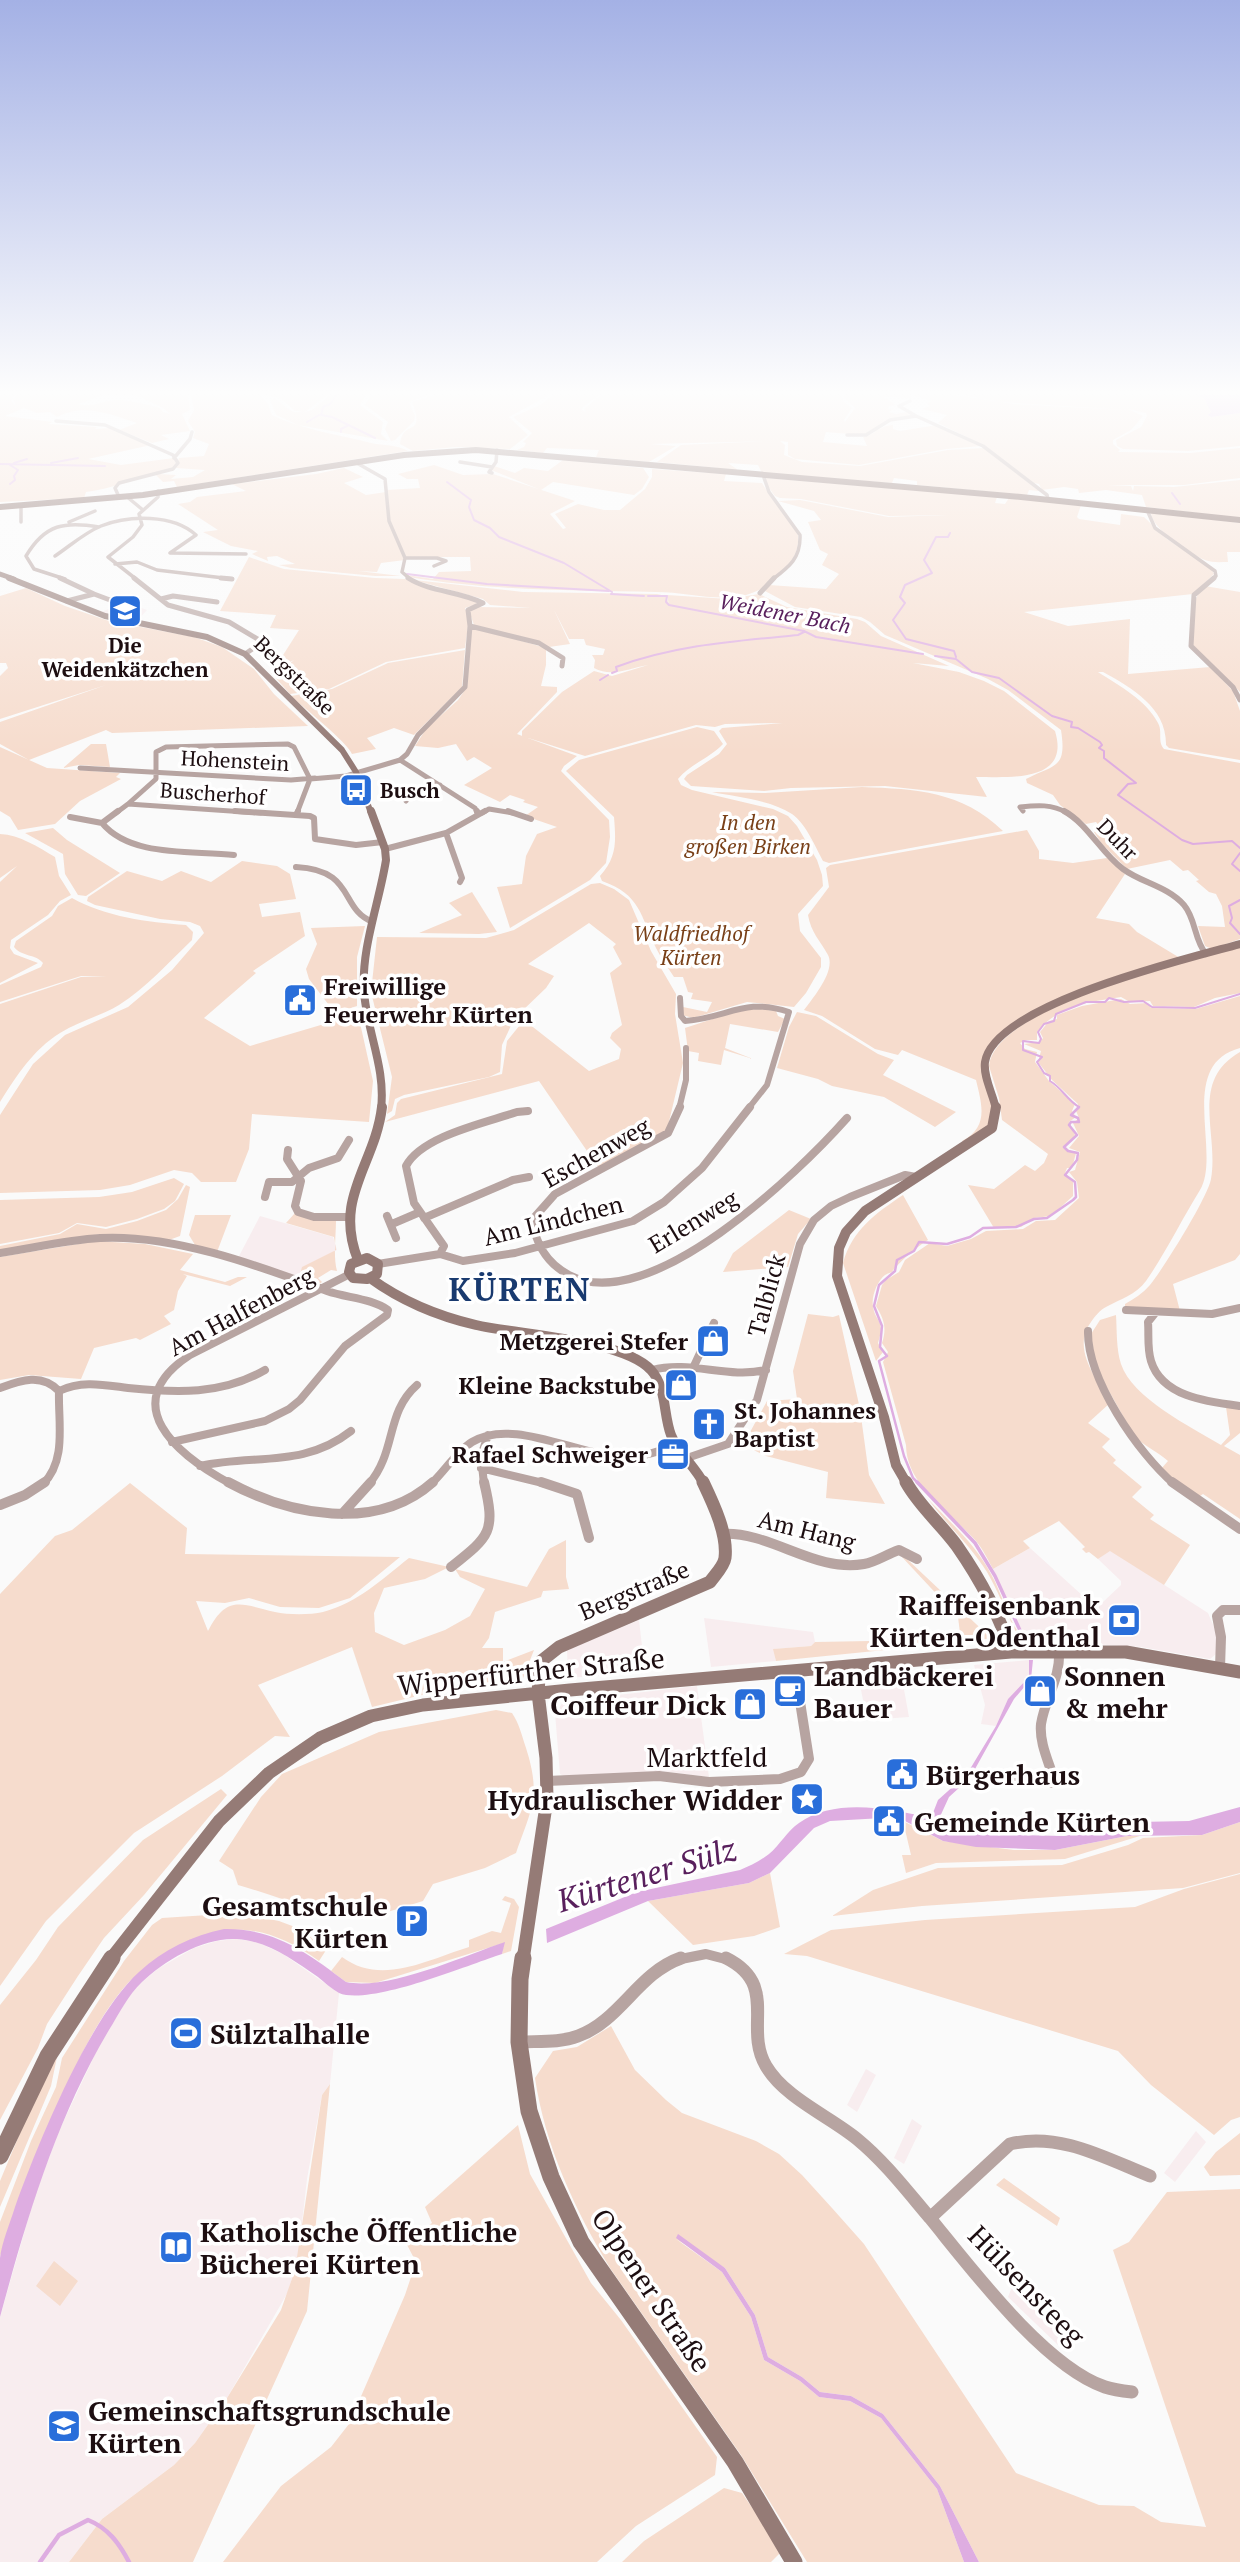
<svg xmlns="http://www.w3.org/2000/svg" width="1240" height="2562" font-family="'PT Serif',serif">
	<rect width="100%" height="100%" fill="#fafafa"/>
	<path fill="#f8edef" d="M126,602l21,8 -10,11 -36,-9z
		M260,1216l73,21 4,13 -34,17 -4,11 -61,-20z
		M1030,1548l63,57 10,-3 18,-17v-4l-23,-22 12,-9 98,63 10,23 -2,18 -6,5 -69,-12 -115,-7 -33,-71z
		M704,1618l109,14 2,10 -4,4 -37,3 2,12 -65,6z
		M639,1620l6,52 -77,6 -1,-28z
		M1029,1660v17l-21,22 -12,27 -15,-2 4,-19 -11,-40z
		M901,1673l8,44 -42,3 -9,-45z
		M697,1686l12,91 -48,-6 -95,6 -6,-3 -5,-61 9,-12z
		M236,1939l21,3 26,12 56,39 -9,91 -8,11 -15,84 -9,78 -10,35 -61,106 -32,45 -21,22 -72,54 -33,43h-69v-245l35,-122 24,-64 38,-81 32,-54 13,-14 17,-14 35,-20 23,-7z
		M866,2069l10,6 -19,37 -10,-7z
		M912,2119l10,7 -18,38 -10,-6z
		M1196,2131l10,11 -31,40 -11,-9z
		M1016,2277l18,12 -1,5 17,12 -1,5 18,12 -9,22 -50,-48z"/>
	<path fill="#f6dccd" d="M0,395h14l-3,6 5,5 -3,-6 3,-5h88l-26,9c15,5 29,-6 44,-4 13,2 25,4 38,8l3,4 7,2 -7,-6 -27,-13h52l2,15 -8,4 8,17 -29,4 8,4 -17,4 -33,-13 18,-7c-29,-9 -51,-20 -80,-6l-7,-5 -13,1 -13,-5 -19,8 48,6 -5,2 49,3 -2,2 15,-1 41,17 -63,14 33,6 53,-7 2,5 -2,5 -15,6 17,1 -5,4 22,-2 12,-7 -29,-2 3,-10 25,-2 5,-12 -16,-6 2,-6 -7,-11 6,-11 -3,-15h69l8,9 4,11c31,15 68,20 99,28 13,3 25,1 37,8l-231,36 -3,-6 -11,1 -7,-7c-25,5 -45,14 -70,17l-2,6 -84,4z
		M265,395h62l-22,17 7,-2 18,-15h36l-6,10 23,17 -2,12 7,7 -90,-16 -22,-10 -6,-15 6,-1c9,6 16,17 26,12h-7l-15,-13z
		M371,395h58l-20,7 6,14 -1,5 -19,19 -4,1 -6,-12 3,-7 -23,-17z
		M434,395h115l-40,22 19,18 -18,14 -55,-2 -42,4 -13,-7c3,-26 26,-5 12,-42z
		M553,395h46l-16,12 -1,3 4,2 -2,-3 17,-14h241l1,6 9,7 -8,12 1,2 10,-14 -11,-10 1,-3h64l3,3 -28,-1 12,8 -7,1 -1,3 4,1 -3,2 7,2 10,-2 7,3 -23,4 -13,12 -16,4 -35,-3 -3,10 44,4 -4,-9c12,-2 18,-12 30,-12v4l7,2 37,-6 44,21 -35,3 -87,16 -64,-6 -7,-4v-13l-8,-1 5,4 -1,10 18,7 58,4 88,-16 36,-2 55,43 -10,-1 -2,5 -110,-10v-4l-23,-3 -2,5 -130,-10 -4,-8 -30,-2 10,7 -81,-8 24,-17 88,-4 -119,3 26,2 -27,16 -53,-5 3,-7 -52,-2 -4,5 -26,-3 7,-3 2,-4 -3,-1 9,-9 -19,-16 27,-12z
		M912,395h44l57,9 113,6 -125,-8 -38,-7h234l7,3 8,14 -4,3 3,2 29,-4v33l-52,5 -65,-2 -6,-3 -1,-6 25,-13 6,-11 -1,-3 -18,-4 15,7 -12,14 -18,10v4l7,6 -2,2 72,1 50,-5v30l-56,7h-77l24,1 2,5 1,-5 40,1 66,-7v38l-94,-11 -4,-12 -36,-5 -27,3 -1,-4 -14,-2 -22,3 -3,-6 -5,-1 -49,-37 -47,-23 9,-8 -25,-6 8,-3 -3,-2 4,-3z
		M563,460l80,8 6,9 -7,12 -8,6 -81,-13 -12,8 -50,-20 3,-4 21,7 9,-5 24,3z
		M434,465l29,10 30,-1 82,27 -25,13 13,15 3,-1 -11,-14 23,-10 26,6h16l25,-21 7,-12v-8l74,5 -2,7 38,2c6,11 34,43 36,52 3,28 -27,53 -52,60 -29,7 -60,-3 -90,-3 -84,-2 -163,-1 -248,-15l-1,-2 26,4 6,-7 32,-1 -1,-14h-64l-16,-36 -3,-31 33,-2 -2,-9h-11l-9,-5z
		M344,468l19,9 -19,6 22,12 20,-3 2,29 17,39 -24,3 -4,9 -19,-1 43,5h-26l-84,-8 -12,-3 16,-1 -18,-8 -10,1 1,4 -16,-7 6,-3 -27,-5 -28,-14 15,-2 -40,-26 12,-2 7,-5 49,-6 -14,-7 84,-10z
		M766,478l231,19 -2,6 10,1 4,-6 72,7 -4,12 2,2 41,6 1,-11 23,3 23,22 44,29 3,6 -21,20 -169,18 44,14 62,-7 -2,55 82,-7 23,24 7,20v49l-71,-12 -3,-3c1,-37 -34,-57 -63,-73h-5c22,14 48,28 60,51 5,9 -1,18 6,26l76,14v176l-28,10 -7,-3 -7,-20 27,1 -3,-21 -6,-12 -7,-2 -13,-11 3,-1 -11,-10 -5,1 -13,-11 -43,9 -25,-25 -8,-12 8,-3 -6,-7 -10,2 -26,-19 -7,-10 -26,-12 -1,-4c29,-15 41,-10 35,-49l-53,-40 -20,-11 -103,-44 -15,-13 -9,-5 -66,-10 -30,-16 4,-6 57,4 13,-15 -17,-9 6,-11 -8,-4 -12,-28 13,-2 -7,-9 -36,-10 22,-1 88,17 60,-2 -59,1 -88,-17 -21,-1 -5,-2 -9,-12z
		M1151,512l89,11v29h-13l1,10c-7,0 -16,1 -23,-2 -14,-5 -55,-32 -54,-48z
		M249,557l35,12 91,9 30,1 23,10 48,12 1,3 -12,4 4,11 -4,29 -79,14 -57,27 -39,5 -16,-18 20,-16 -10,5 -8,9h-5l28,-44 -29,-2 6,-13 -56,-4z
		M414,580l109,12 134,2 9,2 3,9 -2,-10 62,4 30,-5 28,13 70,12 8,3 16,14 68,30 -36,-3 46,9 25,9 20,10 51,40c16,52 -46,46 -79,46l11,20 -102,-11 -94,2 -27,3 -73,-5 -7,-7 3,-4 32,-21 8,-10 -8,-13 3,-3 61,-5 -58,1 -10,3 -19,-2 -111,31 -63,-20v-5l40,-39 32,-21 18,5 36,-11c-19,3 -36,13 -54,3l1,-8 -3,-5h11l2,-6 -19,-4 -2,-6h-15l-15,-29 16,34 -21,3 -75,-22 -5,-14 7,-4 55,1 -41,-3 -7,-6z
		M1205,586l35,6v100c-9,-11 -44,-38 -47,-47 -2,-10 1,-24 1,-34 1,-10 2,-18 11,-25z
		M26,588l39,18 44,15 85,16 28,10 32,22 20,25 34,32 -196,7 -6,-3 -77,30 -29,-16v-22l106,-37 -106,34v-43l8,-8 -2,-5h-6v-67z
		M477,628l69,20v17l-5,21 16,1v5l-40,42 60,22 -13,10 -3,5 48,49 1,17 -4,26 -16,17 -80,48 -13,-41 25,-3 4,-28 11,-22 20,-7 -32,-11 13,-9 -15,-5 2,-2 -15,-5 -10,7 -36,-17 28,-17 -18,-11 -7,4 -11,-17 -18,4 -23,-2 11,-17 32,-29 9,-13 4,-58z
		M465,650l-3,37 -48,48 -20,-7 -27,10 9,11 -24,5c-5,-12 -48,-46 -61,-58l41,-7 56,-26z
		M697,727l17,4 9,13c-13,14 -33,20 -45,35l3,6 11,5 81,19 15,7 9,10 20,34 5,15 1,11 -25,28 2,17 21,27v9l-15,26 -12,14 -47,-5 -54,16 -11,-3 1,-8 24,5 5,-10 -21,-3 2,-6 -5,-1 -5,-15h-9c-6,-9 -13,-19 -18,-29 -16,-33 -15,-53 -54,-67l-2,-5c17,-19 16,-34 14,-59l-48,-46 13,-11z
		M91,744h15l4,23 -31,-2 -16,3z
		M0,747l47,21 73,5 -4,4 5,2 -41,22 -25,23 -37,6 -8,-13 -10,-6z
		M862,787c54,2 100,4 141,44l-174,32 -6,-2c-8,-15 -17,-37 -31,-47 -21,-14 -55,-17 -80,-22l53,1z
		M53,828l14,12 53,33 -34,23 -8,-1 -13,-21 -2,-20 -38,-21z
		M1027,830l12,21v8l34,4 34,-5 18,16 -29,44 33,6 8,8 43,26 -133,46 -57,42 -7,12 10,45 -4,23 -25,16 -2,-1c27,-14 20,-36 14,-61l-74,-30 -4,5 -23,-6 -53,-33 -18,-6c9,-12 32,-39 24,-55 -8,-15 -17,-22 -20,-40l21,-28 -3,-19 4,-3z
		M0,834c20,1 38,13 55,23l4,19 12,19 -11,6 -12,14 -37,25 -1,8 4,6 24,9 -38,20v-101l17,-16 -17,12z
		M242,861l35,5 13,8 6,25 -37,5 3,13 38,-5 5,24 -52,35 3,2 -52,45 46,28 108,-32 15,67 -4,41 -117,-8 -3,35 -13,33h-35l-9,-9 -18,-3 -44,15 -30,5 -100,3v-78l33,-51 32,-29 63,-28 44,-37 32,-37 -4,-7 -10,-4 -30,-3 -65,-14 -8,-4 1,-4 39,-26 35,10 19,-10 30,11z
		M600,883l14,6 15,11 22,51 25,43 -1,20 8,49 -16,67 -69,37 -59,-86 -154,41 10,-7 2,-12 4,-4 101,-25 5,-33 17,-21 65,51 30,-12 2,-10 -11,-11 2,-5 10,-8 -12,-52 12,-9 -9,-17 3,-3 -27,-21 -61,41 26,12 -8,12 -26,25 -12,-1v4l6,3 -12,26 -2,27 -11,5 -85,18 -9,4 -3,12 -5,3 5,-37 -21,-85 6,-55 109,1 28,-8 77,-46z
		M472,892l25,40 -18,2 -60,-1 43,-18 -13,-12z
		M72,898c34,19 75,24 114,27l7,7 -1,8c-23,22 -46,48 -73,65 -18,11 -40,16 -59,28 -27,17 -43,42 -60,69v-98l81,-27 26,-1h-26l-81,26v-17l41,-18 2,-4c-7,-9 -21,-6 -29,-16l2,-6 36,-25 6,-10z
		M365,926l-8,31v49l-22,7 -26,-34 -3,-10 11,-25 -6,-16z
		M1240,946v47l-25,5 -21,9 -41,-1 -3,-5 -20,1 -9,-5c-32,5 -62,8 -84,35v8h-10l-7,3 5,6 12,3 -2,10 14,19 26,23 -3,7 4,6 -7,5 6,13 -10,13 11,5 -4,15h-5l-2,5 8,9v14l-22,20 -17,2 -13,9 -27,1 -26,-43 26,4 31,-24 10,6 9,-8 4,-9 -46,-34 -3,-22 -10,-32c5,-59 201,-106 251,-120z
		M1240,996v52c-64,17 -18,105 -40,142 -18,29 -35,64 -54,91 -10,14 -26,18 -40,26 -6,3 -11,9 -15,15 -20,27 6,57 19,81l-22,20 22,16 -8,8 14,13 -3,3 29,24 -10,10 22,18 -4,4 40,26 -26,40 -54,-34 -12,8 -9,-7 -3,1 -4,-4 3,-2 -26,-26 -36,20 7,7 -37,21c-5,-9 -10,-20 -17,-28 -25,-28 -70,-56 -70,-96l-23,-83 5,-10 -6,-9c5,-15 2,-24 -6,-37l6,-21 4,-5 13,-8 6,-12 25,-17 17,3 24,-7 15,-8 37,-2 13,-8 19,-1 24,-22 -2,-16 -8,-10 6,-2 5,-18 -11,-4 10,-12 -6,-13 6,-5 -3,-7 2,-7 -26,-24 -14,-18 3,-11 -17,-7 16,-2 3,-4 -3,-6 9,-11 8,-2v-4l25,-9 39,-7 9,5 18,-1 3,5 45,1z
		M760,1009l16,2 2,5 7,3 -7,13 -48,-8 -5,24 28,11 -29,-9 -3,15 -23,-4 1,-8 -11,-2 -3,-23 55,-18z
		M797,1012l19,4 62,38 16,6 -11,15 73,37 -21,15 -51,-30 -52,-11 -14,-7 -41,-11 12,-41z
		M1240,1052v202l-5,6 -62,24 7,27 -55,-3v-4c9,-5 18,-11 25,-19 13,-16 58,-88 61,-106 8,-46 -22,-98 29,-127z
		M174,1178l10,6 -9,17 -11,8 -27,10 -31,8 -29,-4 -18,10 -59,11v-44l99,-3 33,-5z
		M186,1185l4,2 -10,49 -11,4 -68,-6 -101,16v-4l60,-12 17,-10 29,5 31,-8 29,-11 12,-11z
		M903,1195l25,45c-14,9 -23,17 -34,29 -3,5 -4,3 -9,6 -7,5 -14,21 -12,31 2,17 13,13 5,37l5,9 -7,9 -33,-98c9,-33 33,-50 60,-68z
		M789,1210l22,9 -13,15 -10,33 -65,5 10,-19z
		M295,1213l41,7c0,16 -3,36 1,51l-6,-1 -13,8 4,4 -4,3 -19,-7 3,-11 34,-17 -2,-13 -48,-14z
		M195,1215h36l-14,37 -22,-7 -6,-10z
		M96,1241l49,3 48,10 -13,16 45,12 13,-5h9l-17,9 -47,-12 4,2 -9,15 -4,19 -10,6 7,8 -31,16 -4,-2 -42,10 -13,31 -52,-4 -29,5v-123z
		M808,1314l25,3 6,-2 21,94 9,66 16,29 -59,-6 2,-26 -62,-16 -23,-11 24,-44 30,-2 -4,-28z
		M1116,1315c1,15 0,34 5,49 11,34 70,63 100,81l9,-10 -4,-28 14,1v25l-16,13 16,9v64l-37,-25 -6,4 -36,-29 7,-8c-11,-10 -25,-15 -35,-27l-38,-68 -4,-32 9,-14z
		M130,1483l57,45 -2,26 215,3 -50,41 -31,10 -39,-1 -31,-9 -24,5 -29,-2 12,30c19,-37 33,-27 67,-19 13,3 35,3 48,0 36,-10 58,-32 86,-54l40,9 -24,12 -41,9 -10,25 1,19 29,13 41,-15 25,-14 15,-27 -25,-12 -5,-8 72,18 22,-38 17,-9v37l3,12 -26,2 -2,6 -46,15 -6,26 -7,10h21v14l31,-12 -11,28 -7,5 -86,10 -58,14 -20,-60 -94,38 32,52 -15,-1 -53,40 -88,57 -88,88 -46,65v-392l55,-58 17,-6z
		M928,1499c24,25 47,45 63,75 12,21 16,46 32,64l-7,-6c-10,-20 -18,-41 -29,-60 -17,-27 -40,-47 -59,-73z
		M901,1556l7,4 84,79h-28v3l-188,19 -3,-12 38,-3 4,-4 55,-1 90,-8 -2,-16z
		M496,1710l16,3c7,10 10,23 14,35 15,47 6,60 -10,105l-31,15 -52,16 -10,17 -42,13 -18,-6 -16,5 -9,-9c-40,5 -63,-9 -100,-19l-5,-15 -14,-9 42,-64 21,-23 97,-42z
		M221,1789l6,6 -83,100 -40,43 -26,38 -31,48 -9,24 -38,72v-115l36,-45 22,-33 85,-87z
		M903,1821l40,20 71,9h41l72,-14 16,-1 -78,24 -129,4 -30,10 -4,-18h9z
		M1240,1822v51l-57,15 -261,18 -90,10 41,-26 65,-22 124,-3 66,-20 15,-7 59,-3z
		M770,1873l10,54 -26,9 -61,9 -45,-44 101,-18z
		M1240,1874v243l-9,3 -17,15 -63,-50 -33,-34 -311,-95 -23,-2 47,-24 94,-10 210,-13 49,-18z
		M505,1896l9,3 5,8 -8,44 -9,3 2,-11 -129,40 -29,-1 -15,-11 11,-14c39,29 85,3 127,-10v-7l23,-9 9,2 10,-30 -9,-3z
		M239,1913l40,8 53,20 -13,20c-57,-41 -104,-42 -161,-1 -10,8 -21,14 -30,23 -38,43 -61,102 -83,155 -17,39 -33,78 -45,119v-35l31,-81 25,-54 6,-29 62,-97 28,-36 10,-7z
		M611,2026l24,44 31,30 16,13 74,28 23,13 23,21 30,33 32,36 152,229 83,32 35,1 27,16 45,5 -93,-277 16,-8 38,-50 73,-3v373h-261l-39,-76 -57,-72 -32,-18 -31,-4 -18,-15 -34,-20 -13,-42 -30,-47 -49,-29 46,33 29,45 13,43 36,21 19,16 31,4 31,17 56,71 27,73h-157l-66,-107 -131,-187c-35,-58 -65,-122 -75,-190l18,-27 24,-4z
		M57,2057l-6,29 -51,121v-26l28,-67z
		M330,2084l-23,227 -114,251h-124l33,-43 72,-54 21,-22 32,-45 54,-88 14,-40 27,-175z
		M518,2125l12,49 61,109 30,37 96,137 -2,18 -79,51 -39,36h-374l58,-76 50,-39 18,-23 56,-129 11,-33 -11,-21 27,-18 -7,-16z
		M1240,2133v42l-30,1 -6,-9 12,-15z
		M1004,2178l56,40 -3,8 -61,-41z
		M54,2261l24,20 -18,25 -24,-20z
		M724,2488l18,5 40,58 -11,11h-149l22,-21z"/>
	<path fill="#deade1" d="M1197,395h43v18l-29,4 -3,-2 3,-3 -7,-14z
		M1029,1660h4l-2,19 -17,20 -44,79 -21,19 -11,24 77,14 49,1 73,-14 52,-1 51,-14v15l-38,13 -75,1 -72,14 -79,-3 -33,-6 -38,-20 -22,-3 -53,3 -16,7 -44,45 -21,10 -101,18 -101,42 -1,-14 91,-37 103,-22c10,-4 20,-9 29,-16 11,-9 18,-23 30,-31 36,-26 92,-14 132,-5l7,-18 29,-26 29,-48 12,-27 21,-22z
		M224,1929c50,-1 84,24 122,53 42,9 117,-26 159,-40l-3,12c-34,11 -132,52 -163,39 -7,-4 -15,-11 -21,-16 -25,-17 -50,-36 -81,-38 -33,-2 -72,21 -95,43 -14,13 -23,32 -33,48 -53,89 -82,188 -109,287 0,-19 0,-40 0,-59 2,-16 10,-35 15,-51 23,-64 75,-191 124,-235 24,-22 54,-37 85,-43z
		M678,2234l47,34 30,47 13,42 34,20 18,15 31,4 32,18 57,72 39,76h-15l-27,-73 -56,-71 -31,-17 -31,-4 -19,-16 -36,-21 -13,-43 -29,-45 -46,-34z"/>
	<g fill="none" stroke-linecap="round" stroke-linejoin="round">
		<path stroke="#deade1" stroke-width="2" d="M336,395l-6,9 -7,3 -2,8 11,2 43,21
			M307,422l12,-7
			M341,432v-3l6,-3
			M14,463l13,-4
			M51,463l27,-5
			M0,464l105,2
			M10,465l8,5 -4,6 1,4 -5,4
			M447,482l24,18 -2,7 5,13 16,8 9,9 65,26 48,29
			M1172,493l8,11
			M950,533l-2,4h-12l-12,23 8,13 -27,12 -5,12 5,6 -12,17 13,19 48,12 2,6
			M407,574l80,10 122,7
			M611,594l33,2
			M648,596h19l-1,6 3,3 135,26 12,6 107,17
			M935,656l21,3 16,13 27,6 53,38 20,6 -1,5 7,1 22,14 2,3 -3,3 5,3v7l32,25 -8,1 -10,11 64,45 11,4 39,-3 8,7
			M612,673l5,-2 -1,-4c59,-22 120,-26 182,-32l6,-3
			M600,680l8,-5
			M1240,853l-8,11 8,7
			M1240,900l-11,6 3,12 -2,5 10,11
			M1077,1109l2,-2c-13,-8 -16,-18 -29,-26v-5l-6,-3 -7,-11 5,-5 -19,-7v-9l16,2 2,-4 -3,-7 6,-8 10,-3 2,-7 30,-12h19l4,-4 15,4 19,-1 9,6 43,1 45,-14"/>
		<path stroke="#deade1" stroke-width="2.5" d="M919,1484l-6,-6 -9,-22 -25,-95 8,-5 -7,-9 2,-21 -8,-20 5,-21 16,-14 2,-11 17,-9 5,-9 28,2 23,-7 13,-9 33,-1 18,-8 13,-1 26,-18 3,-3 -1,-15 -10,-7 12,-15 1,-7 -10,-2 -4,-4 13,-12 -8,-10 2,-3h8l-1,-4 -7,-3 8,-8"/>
		<path stroke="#deade1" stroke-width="3.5" d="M917,1482l58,61 20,33 29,63"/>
		<path stroke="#deade1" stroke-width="4.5" d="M40,2562l19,-27 29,-15c20,8 31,23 41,42"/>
		<path stroke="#b7a4a1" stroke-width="3.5" d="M910,401l-11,5 17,10
			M56,421l49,4 68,30 5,8 -5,6 -54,14 -4,5 4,9
			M847,435h19l24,-15 26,-4 67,30 64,49 1,4
			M174,458l16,-19 2,-7
			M355,462l30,17 4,42 16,37
			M460,462l32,5
			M492,473l-3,-1 7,-10 1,-12
			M763,475l6,17 31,43c1,23 -11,32 -27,44
			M126,496l17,14
			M21,506v16
			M1147,510l8,18 60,43 1,5 -4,3
			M69,522l26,-11
			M55,556c15,-10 29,-23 46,-30 28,-11 72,-12 95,9l-26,18 76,1
			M405,558h32l9,3 -12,5
			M405,558l-3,14 8,7
			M115,564l22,-2 20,8 75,9
			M65,579l-31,-10 -8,-13c19,-32 39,-35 73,-29
			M136,579l-28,-22 25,-20 9,-12 -3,-11 19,-17v-6"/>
		<path stroke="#b7a4a1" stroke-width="5" d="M60,578l34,16 -27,7
			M134,578l34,27 61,17 30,18 2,3 -16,11
			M221,578l11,1
			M1214,578l-20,17 -3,51 42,41 7,13
			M760,593l14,-15
			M94,594l24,9
			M161,599l12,-3 44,6
			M470,626l69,17 24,15 -1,8
			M400,760l75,48 2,5
			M80,768l211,12 24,-2
			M310,779l36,-3 54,-16 7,-6 11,-19 47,-48 5,-61 -2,-16 15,-7c-24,-12 -53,-11 -75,-25
			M406,801l3,-4 31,-12
			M1023,811l-3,-4c18,-2 31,-3 48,6
			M116,813l12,-9
			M261,813l-133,-9 28,-25v-27l10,-5 122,-3 6,3 16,32
			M297,813l13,-34
			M482,813l7,-4 24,4"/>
		<path stroke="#b7a4a1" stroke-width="6" d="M235,811l75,5 4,2 1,21 41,6 27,-3
			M477,811l1,3
			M508,811l23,8
			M1064,811c24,13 37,42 59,58 19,14 44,17 61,36 12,14 10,35 22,49
			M296,815l2,-4
			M70,817l32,6c29,35 91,27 132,32
			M102,823l16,-12
			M446,833l16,45 -2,4
			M385,849l61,-16 39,-22
			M296,867c60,3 43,42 77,55
			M680,998l1,18 4,5c43,-3 59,-24 104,-9l-22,73 -19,24
			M679,1109l7,-29v-32"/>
		<path stroke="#b7a4a1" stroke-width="8" d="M680,1107l-12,26 -113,61 -23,26c4,24 14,43 37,55 81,42 229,-102 278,-157
			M288,1150l-1,9 14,22 -6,25 3,6 16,5h35
			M265,1197l4,-15h23l17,-14 29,-10 11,-18
			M387,1216l9,22
			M424,1218l89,-38 16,-3
			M392,1224l28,-12
			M0,1253c33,-5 67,-13 100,-15 74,-4 159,28 227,53 20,7 44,7 61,19l-1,5 -42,31 -45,54 -11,9 -24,12 -93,21
			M440,1254l4,-8 -30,-43 -8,-37c16,-30 79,-43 111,-54l11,-1
			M378,1264l62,-10 23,7 52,-8 118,-32 31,-19 38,-34 48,-61
			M1126,1310l86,4 28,-6
			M1156,1312l-8,10c1,13 -1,26 3,39 11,36 57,41 89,45
			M1088,1331c-1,48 50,122 86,153
			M694,1366l20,-43
			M652,1370c39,-10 75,9 114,0
			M0,1388c21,-8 42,-15 59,3 -1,32 8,69 -16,93
			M59,1391c23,-11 45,-6 69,-3 48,5 94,7 137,-18
			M687,1458l41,-14 29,-44 43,-156 14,-24 17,-14 19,-9 55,-22 11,2
			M200,1466c55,-12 104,2 151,-35
			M481,1468l66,16
			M231,1484c-54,-29 -116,-80 -41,-129l160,-81
			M369,1484c28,-33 16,-71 48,-99
			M431,1484c14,-13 25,-32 41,-42 42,-26 111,17 158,15 16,-1 31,-6 46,-12
			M484,1484l-3,-28 7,-21"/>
		<path stroke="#b7a4a1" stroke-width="10" d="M228,1482c61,33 148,51 205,0
			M541,1482l36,12 12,44
			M1172,1482l68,47
			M0,1505l25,-10 20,-13
			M342,1514l29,-32
			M722,1534c48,-3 93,39 142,30 12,-2 23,-10 35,-14l18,9
			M451,1567c39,-31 45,-35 33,-85
			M1220,1668l1,-31 -4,-21 6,-6h17
			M998,1775l20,6 37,2c-5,-19 -16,-39 -14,-59 4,-26 20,-46 18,-74
			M547,1781l112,-5 50,6 71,-3 21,-7 8,-13 -14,-89
			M676,1960l30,-6 23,6"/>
		<path stroke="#b7a4a1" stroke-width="13" d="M726,1958c54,27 17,69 40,108 19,32 63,50 91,73 28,23 50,52 73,79l80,-74c50,-12 95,14 140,32
			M519,2042c20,-1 41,1 59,-6 42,-15 60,-63 103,-78
			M930,2218c41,50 114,148 175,169 9,3 18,4 27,5"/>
		<path stroke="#957b76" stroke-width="5" d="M0,574l14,5"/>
		<path stroke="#957b76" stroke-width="6" d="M9,578l96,38 102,21 38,17 97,96 14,22 15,41"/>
		<path stroke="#957b76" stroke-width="8" d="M371,811l14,38 1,11c-7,44 -25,88 -22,132 3,40 22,76 17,117
			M996,1109c-3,-15 -13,-32 -11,-47 9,-58 205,-104 255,-118"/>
		<path stroke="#957b76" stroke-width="10" d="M367,1258l11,6 -1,10 -10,5 -14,-1 -4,-6 2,-8z
			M358,1260c-25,-63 17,-95 24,-153
			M370,1278c33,24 67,38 106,47 43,10 146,14 175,45 16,18 12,44 20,65 7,18 24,31 33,49
			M907,1484l-11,-19 -12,-48 -47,-141 2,-28 7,-16 19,-21 127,-83 4,-21"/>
		<path stroke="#957b76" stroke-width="13" d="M906,1482c13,24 35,42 51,64 23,33 42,68 54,106
			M110,1960l109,-139 50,-48 51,-35 51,-22 52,-11 147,-15 441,-38h115l114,20
			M523,1960l24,-161 -1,-41 -8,-65 2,-31 19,-15 151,-65c5,-7 14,-16 15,-24 3,-24 -12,-55 -22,-76"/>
		<path stroke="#957b76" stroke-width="17" d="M523,1958l-3,21 -1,63 10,69 22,66 30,65 154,220 59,100
			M0,2156l48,-100 64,-98"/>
		<path stroke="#7c5e58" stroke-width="6" d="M0,507l143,-12 261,-40 72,-5 545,47 219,23"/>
	</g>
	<linearGradient id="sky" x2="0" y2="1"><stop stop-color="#a4b1e5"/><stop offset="0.52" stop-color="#fdfdfd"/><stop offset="1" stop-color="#fdfdfd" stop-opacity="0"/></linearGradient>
	<rect width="1240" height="753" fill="url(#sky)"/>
	<defs>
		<g id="school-square" transform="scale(1.75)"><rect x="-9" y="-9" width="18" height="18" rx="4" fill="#296eda" stroke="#fff"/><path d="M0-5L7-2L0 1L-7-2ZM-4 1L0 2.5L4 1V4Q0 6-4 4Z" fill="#fff"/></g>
		<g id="bus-square" transform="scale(1.75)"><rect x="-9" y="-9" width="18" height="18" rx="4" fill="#296eda" stroke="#fff"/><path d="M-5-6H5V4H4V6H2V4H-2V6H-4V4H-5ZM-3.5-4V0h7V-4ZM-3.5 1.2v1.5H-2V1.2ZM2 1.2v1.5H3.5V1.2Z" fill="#fff"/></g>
		<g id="civic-square" transform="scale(1.75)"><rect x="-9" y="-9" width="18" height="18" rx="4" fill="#296eda" stroke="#fff"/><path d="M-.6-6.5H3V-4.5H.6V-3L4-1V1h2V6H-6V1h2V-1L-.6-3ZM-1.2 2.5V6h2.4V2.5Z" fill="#fff"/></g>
		<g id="shop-square" transform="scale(1.75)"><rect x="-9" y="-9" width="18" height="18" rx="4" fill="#296eda" stroke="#fff"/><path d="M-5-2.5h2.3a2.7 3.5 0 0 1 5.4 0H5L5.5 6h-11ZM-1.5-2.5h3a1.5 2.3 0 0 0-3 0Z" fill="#fff"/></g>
		<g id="church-square" transform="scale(1.75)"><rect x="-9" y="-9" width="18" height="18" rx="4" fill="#296eda" stroke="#fff"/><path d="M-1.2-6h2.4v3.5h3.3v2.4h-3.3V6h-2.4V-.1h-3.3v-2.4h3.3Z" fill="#fff"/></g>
		<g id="office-square" transform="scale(1.75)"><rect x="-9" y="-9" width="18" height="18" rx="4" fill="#296eda" stroke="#fff"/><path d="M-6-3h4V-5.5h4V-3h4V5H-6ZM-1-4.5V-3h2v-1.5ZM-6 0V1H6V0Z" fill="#fff"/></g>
		<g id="bank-square" transform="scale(1.75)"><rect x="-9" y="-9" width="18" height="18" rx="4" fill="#296eda" stroke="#fff"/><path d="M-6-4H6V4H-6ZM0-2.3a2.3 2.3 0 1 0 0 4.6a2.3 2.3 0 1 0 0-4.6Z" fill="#fff"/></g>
		<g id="cafe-square" transform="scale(1.75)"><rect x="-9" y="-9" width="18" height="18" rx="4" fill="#296eda" stroke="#fff"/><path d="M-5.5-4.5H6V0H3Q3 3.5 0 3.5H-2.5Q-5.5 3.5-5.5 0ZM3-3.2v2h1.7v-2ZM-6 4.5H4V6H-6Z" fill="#fff"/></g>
		<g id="sight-square" transform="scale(1.75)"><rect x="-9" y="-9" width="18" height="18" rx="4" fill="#296eda" stroke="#fff"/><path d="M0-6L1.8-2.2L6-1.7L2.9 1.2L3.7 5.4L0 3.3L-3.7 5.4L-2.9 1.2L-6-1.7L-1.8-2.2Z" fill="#fff"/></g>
		<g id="parking-square" transform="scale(1.75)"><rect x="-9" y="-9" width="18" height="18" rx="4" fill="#296eda" stroke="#fff"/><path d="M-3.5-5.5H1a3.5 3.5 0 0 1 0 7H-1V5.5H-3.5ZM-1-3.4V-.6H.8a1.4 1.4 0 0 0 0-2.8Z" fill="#fff"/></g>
		<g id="stadium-square" transform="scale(1.75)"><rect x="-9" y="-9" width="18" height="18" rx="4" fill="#296eda" stroke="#fff"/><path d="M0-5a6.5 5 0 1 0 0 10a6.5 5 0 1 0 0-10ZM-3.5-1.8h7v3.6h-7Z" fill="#fff"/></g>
		<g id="library-square" transform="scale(1.75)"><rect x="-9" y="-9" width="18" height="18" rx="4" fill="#296eda" stroke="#fff"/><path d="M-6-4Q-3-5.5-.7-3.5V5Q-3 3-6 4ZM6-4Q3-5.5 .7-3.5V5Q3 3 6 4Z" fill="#fff"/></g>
	</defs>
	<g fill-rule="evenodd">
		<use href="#school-square" x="125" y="611"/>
		<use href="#bus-square" x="356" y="790"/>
		<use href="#civic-square" x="300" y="1000"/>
		<use href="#shop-square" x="713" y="1341"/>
		<use href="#shop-square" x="681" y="1385"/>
		<use href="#church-square" x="709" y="1424"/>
		<use href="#office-square" x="673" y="1454"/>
		<use href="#bank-square" x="1124" y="1620"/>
		<use href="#cafe-square" x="790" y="1691"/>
		<use href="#shop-square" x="1040" y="1691"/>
		<use href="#shop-square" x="750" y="1704"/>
		<use href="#civic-square" x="902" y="1774"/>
		<use href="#sight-square" x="807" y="1799"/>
		<use href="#civic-square" x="889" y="1821"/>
		<use href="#parking-square" x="412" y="1921"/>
		<use href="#stadium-square" x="186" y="2033"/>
		<use href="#library-square" x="176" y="2247"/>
		<use href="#school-square" x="64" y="2426"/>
	</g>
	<g text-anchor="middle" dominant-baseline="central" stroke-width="7" stroke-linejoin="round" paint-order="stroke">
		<g font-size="21" font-style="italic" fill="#59205d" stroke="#fff">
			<text transform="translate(785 613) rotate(11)">Weidener Bach</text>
		</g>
		<g font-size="21" font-weight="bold" fill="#1d0e11" stroke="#fff">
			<text x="125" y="645">Die<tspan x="125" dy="24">Weidenkätzchen</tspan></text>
			<text x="380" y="790" text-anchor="start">Busch</text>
		</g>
		<g font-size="21" fill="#1d0e11" stroke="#fff">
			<text transform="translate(295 675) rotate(44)">Bergstraße</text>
			<text transform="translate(235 760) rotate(3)">Hohenstein</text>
			<text transform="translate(213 793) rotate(4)">Buscherhof</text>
			<text transform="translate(1118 839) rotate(46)">Duhr</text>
		</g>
		<g font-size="21" font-style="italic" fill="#794018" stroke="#fff">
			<text x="748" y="822">In den<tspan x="748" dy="24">großen Birken</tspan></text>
			<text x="691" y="933">Waldfriedhof<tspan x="691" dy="24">Kürten</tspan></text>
		</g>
		<g font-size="24" font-weight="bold" fill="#1d0e11" stroke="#fff" text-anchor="end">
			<text x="324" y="986" text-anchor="start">Freiwillige<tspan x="324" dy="28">Feuerwehr Kürten</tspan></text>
			<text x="688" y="1341">Metzgerei Stefer</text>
			<text x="656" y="1385">Kleine Backstube</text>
			<text x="734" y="1410" text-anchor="start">St. Johannes<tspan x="734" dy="28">Baptist</tspan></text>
			<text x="648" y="1454">Rafael Schweiger</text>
		</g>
		<g font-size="24" fill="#1d0e11" stroke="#fff">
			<text transform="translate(596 1152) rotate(-29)">Eschenweg</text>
			<text transform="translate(553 1220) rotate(-14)">Am Lindchen</text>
			<text transform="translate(693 1221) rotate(-31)">Erlenweg</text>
			<text transform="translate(766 1295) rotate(-75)">Talblick</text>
			<text transform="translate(241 1311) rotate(-28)">Am Halfenberg</text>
			<text transform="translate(807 1530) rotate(14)">Am Hang</text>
			<text transform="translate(634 1590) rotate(-23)">Bergstraße</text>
		</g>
		<g font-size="28" font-weight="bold" fill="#1d0e11" stroke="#fff" text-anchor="start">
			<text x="1100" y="1604" text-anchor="end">Raiffeisenbank<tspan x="1100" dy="32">Kürten-Odenthal</tspan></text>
			<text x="814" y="1675">Landbäckerei<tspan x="814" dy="32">Bauer</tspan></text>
			<text x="1064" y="1675">Sonnen<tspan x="1064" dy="32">&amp; mehr</tspan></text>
			<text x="726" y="1704" text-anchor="end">Coiffeur Dick</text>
			<text x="926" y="1774">Bürgerhaus</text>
			<text x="782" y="1799" text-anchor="end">Hydraulischer Widder</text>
			<text x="914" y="1821">Gemeinde Kürten</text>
			<text x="388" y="1905" text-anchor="end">Gesamtschule<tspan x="388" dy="32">Kürten</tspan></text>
			<text x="210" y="2033">Sülztalhalle</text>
			<text x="200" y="2231">Katholische Öffentliche<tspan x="200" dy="32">Bücherei Kürten</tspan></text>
			<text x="88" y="2410">Gemeinschaftsgrundschule<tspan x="88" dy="32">Kürten</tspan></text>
		</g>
		<g font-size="28" fill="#1d0e11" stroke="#fff">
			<text transform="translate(531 1671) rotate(-6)">Wipperfürther Straße</text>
			<text x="707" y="1756">Marktfeld</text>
			<text transform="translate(1027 2285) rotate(46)">Hülsensteeg</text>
			<text transform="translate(652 2290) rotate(56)">Olpener Straße</text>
		</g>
		<g font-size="32" font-weight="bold" letter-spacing="2" fill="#193a6f" stroke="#fff">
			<text x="520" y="1289">KÜRTEN</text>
		</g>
		<g font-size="32" font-style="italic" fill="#59205d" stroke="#fff">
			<text transform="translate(646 1874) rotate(-17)">Kürtener Sülz</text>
		</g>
	</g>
</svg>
